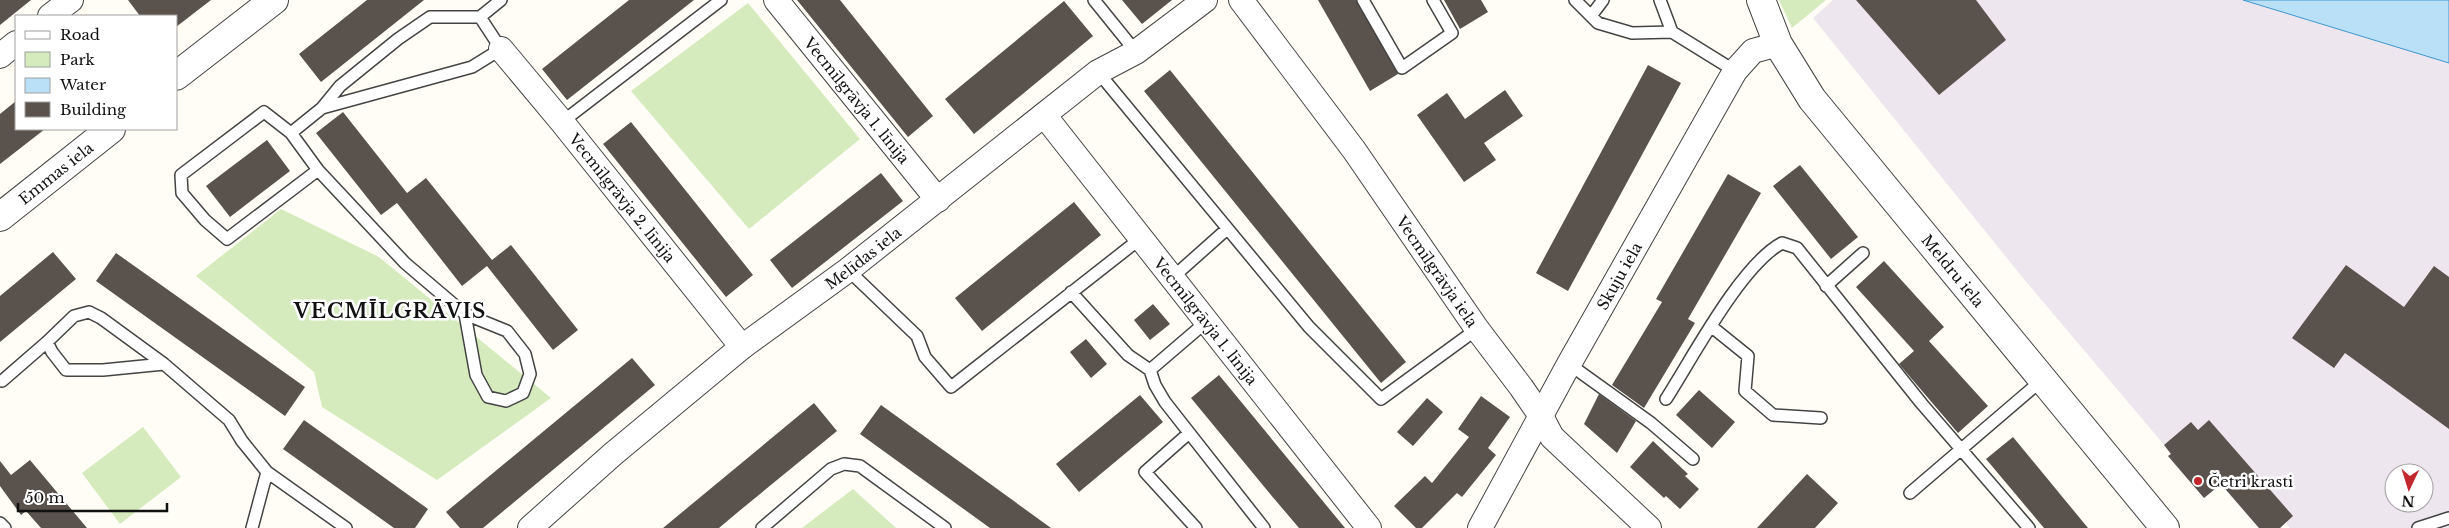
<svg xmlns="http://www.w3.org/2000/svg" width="2449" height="528" font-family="'Libre Baskerville',serif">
	<rect width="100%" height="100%" fill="#fffdf5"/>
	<path fill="#eee6ef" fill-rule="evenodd" d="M1833,0h410l206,63v465h-159l-4,-5 -6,5h-21l-38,-43 -17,13 -36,-42 3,-3 -148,-175 -210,-260zM2394,473h30v30h-30z"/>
	<path fill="#d5ebbd" d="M1779,0h47l-34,28z
		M748,3l112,136 -111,90 -118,-138z
		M281,209l98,48 172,141 -114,82 -115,-73 -8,-35 -118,-96z
		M143,427l38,50 -61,47 -38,-51z
		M853,489l43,39h-94z"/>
	<path fill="#b9e0f7" stroke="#3f96cf" d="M2243,0h206v63z"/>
	<path fill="#5a524d" d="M0,0h31l-31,25z
		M128,0h83l-35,27v-11h-36z
		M367,0h57l-103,82 -22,-28z
		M629,0h65l-127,100 -25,-31z
		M797,0h43l93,116 -25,21z
		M1122,0h50l-30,24z
		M1318,0h38l42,74 -28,17z
		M1444,0h37l7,12 -28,17z
		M1856,0h120l30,40 -67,55z
		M1064,1l29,35 -119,98 -29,-35z
		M1648,65l33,18 -113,208 -32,-18z
		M1170,70l236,292 -25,21 -237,-292z
		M1505,90l18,26 -39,27 12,17 -32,22 -47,-67 30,-22 18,26z
		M16,101v28h29l-45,35v-50z
		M343,112l64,81 19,-15 66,82 19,-15 67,85 -25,20 -66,-84 -25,20 -65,-83 -16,12 -65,-82z
		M631,122l122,153 -27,22 -123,-153z
		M267,140l23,31 -60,46 -24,-31z
		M1800,165l58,72 -27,22 -58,-73z
		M881,173l22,28 -111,87 -22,-28z
		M1728,174l33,19 -73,126 7,4 -51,85 -32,-23 50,-83 -6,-3z
		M1074,202l27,33 -119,96 -27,-33z
		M53,252l23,27 -76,63v-46z
		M116,253l189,134 -20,29 -189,-135z
		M1884,261l60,66 -15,14 59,65 -30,27 -59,-69 15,-13 -58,-64z
		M2346,265l58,42 30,-41 15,11v152l-104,-76 -11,15 -42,-30z
		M1153,304l17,20 -20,16 -16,-20z
		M1086,339l21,25 -16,14 -21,-26z
		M632,358l23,27 -172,143h-23l-14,-16z
		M1219,375l126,153h-46l-28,-33 -80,-97z
		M1699,390l36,32 -23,26 -36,-33z
		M1599,394l37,27 -19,32 -33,-29z
		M1140,395l23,27 -84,70 -23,-28z
		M1481,396l29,21 -22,31 8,7 -34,42 -5,-4 -35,35h-6l-22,-22 31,-30 7,7 37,-46 -11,-8z
		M1427,398l16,14 -30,34 -16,-14z
		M814,403l23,28 -99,81 -19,16h-56z
		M881,405l170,123h-61l-36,-26 -94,-68z
		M304,420l124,89 -13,19h-21l-111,-79z
		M2209,420l84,96 -13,12h-21l-38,-44 -17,14 -36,-42 3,-2 -7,-9 27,-23 7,8z
		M2013,437l75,91h-44l-58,-69z
		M1653,441l35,33 -3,2 14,13 -19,20 -14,-13 -2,2 -34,-31z
		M30,460l57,68h-46l-15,-17 -5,4 -21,-29v-25l11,14z
		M1807,474l31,29 -23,25h-58z"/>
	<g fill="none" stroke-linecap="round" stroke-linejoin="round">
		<g stroke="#444" stroke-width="14">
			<path id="service" d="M1094,0l42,52
				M1363,0l39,68 50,-35 -19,-33
				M1575,0l23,23 34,10 40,-1 63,39
				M1660,0l12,32
				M1591,16l12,-16
				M1098,72l211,255 72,72 96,-70
				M322,108l150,-41 29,-18 -21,-32
				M562,122l159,-122
				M291,133l27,37 87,93 60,51 11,61 12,22 18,4 17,-8 7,-19 -5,-20 -18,-23 -42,-17
				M318,170l-91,69 -22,-19 -23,-27 -1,-18 83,-63 27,21 31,-25 18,-22 58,-47 32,-22h50l21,-17
				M848,270l69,66 8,21 26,30 190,-149
				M1172,278l55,-49
				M1826,286l37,-33
				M1071,292l57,63 22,15
				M1206,322l-56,48 5,15 10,17 99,126
				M1712,327l36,29 -3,35 28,24 48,3
				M164,364l-61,6h-37l-14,-18 -5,-10 27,-26 15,-4 12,6 63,46 65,56 13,21 25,31 -15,56
				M1569,364l82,59 42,36
				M2,381l45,-39
				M1666,399c27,-42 75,-134 116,-156l15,5 125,156 107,124
				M1189,433l-44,39 51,56
				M267,472l79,56
				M1910,493l132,-113
				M0,523l5,5
				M762,528l69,-59 13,-5 16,2 85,62
				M2418,528l31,-10"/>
		</g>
		<g stroke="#444" stroke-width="26">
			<g id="minor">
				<path id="s1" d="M776,0l162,200"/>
				<path id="s2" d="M1241,0l113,150 123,179 44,58 20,29 11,21 97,91"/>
				<path d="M50,16l21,-16"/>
				<path id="s3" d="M501,49l61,73 180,225"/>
				<path d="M0,56l16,-13"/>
				<path id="s4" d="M1044,115l325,413"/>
				<path id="s5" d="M530,528l83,-74 129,-107 106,-77 250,-198 38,-20 69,-52"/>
				<path id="s6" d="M1480,528l89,-164 166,-293 18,-20 25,-7"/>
			</g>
		</g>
		<g stroke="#444" stroke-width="30">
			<g id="tertiary">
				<path id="s7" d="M1761,0l17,44 34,55 353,429"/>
				<path d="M176,76l98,-76"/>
				<path id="s8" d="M0,217l111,-88"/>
			</g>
		</g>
		<use href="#service" stroke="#fff" stroke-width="11"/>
		<use href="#minor" stroke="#fff" stroke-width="24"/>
		<use href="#tertiary" stroke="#fff" stroke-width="28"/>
	</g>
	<circle fill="#c4262e" stroke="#fff" stroke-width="2" cx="2198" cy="481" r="5"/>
	<g text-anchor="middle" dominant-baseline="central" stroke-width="5" stroke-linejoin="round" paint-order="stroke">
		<g font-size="15" fill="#111" stroke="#fff">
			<text stroke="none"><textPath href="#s1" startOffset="129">Vecmīlgrāvja 1. līnija</textPath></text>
			<text stroke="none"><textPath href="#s8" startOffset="71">Emmas iela</textPath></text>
			<text stroke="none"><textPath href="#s3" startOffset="192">Vecmīlgrāvja 2. līnija</textPath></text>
			<text stroke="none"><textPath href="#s5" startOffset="429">Melīdas iela</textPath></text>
			<text stroke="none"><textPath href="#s2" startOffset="335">Vecmīlgrāvja iela</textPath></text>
			<text stroke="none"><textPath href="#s7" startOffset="334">Meldru iela</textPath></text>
			<text stroke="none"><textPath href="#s6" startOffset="288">Skuju iela</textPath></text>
			<text stroke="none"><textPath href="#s4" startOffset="262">Vecmīlgrāvja 1. līnija</textPath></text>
		</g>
		<g font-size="15" fill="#111" stroke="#fff" text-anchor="start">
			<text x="2208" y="481">Četri krasti</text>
		</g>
		<g font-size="20" font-weight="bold" letter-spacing="1" fill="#111" stroke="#fff">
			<text x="390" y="311">VECMĪLGRĀVIS</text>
		</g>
	</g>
	<rect x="15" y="15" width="162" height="115" fill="#ffffff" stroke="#a0a0a0"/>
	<rect x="25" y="31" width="25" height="8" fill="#ffffff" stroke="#a0a0a0"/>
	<text x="60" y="40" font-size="15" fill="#111111">Road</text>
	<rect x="25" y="52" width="25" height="15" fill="#d5ebbd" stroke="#a0a0a0"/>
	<text x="60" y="65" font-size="15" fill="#111111">Park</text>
	<rect x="25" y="78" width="25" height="15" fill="#b9e0f7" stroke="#a0a0a0"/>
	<text x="60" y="90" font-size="15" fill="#111111">Water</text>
	<rect x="25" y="102" width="25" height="15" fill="#5a524d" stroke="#a0a0a0"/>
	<text x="60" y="115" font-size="15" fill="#111111">Building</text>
	<g transform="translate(2409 488) rotate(184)"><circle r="24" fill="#ffffff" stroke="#a0a0a0"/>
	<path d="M0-4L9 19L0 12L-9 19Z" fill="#c4262e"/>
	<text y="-8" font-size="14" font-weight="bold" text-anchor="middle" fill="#111111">N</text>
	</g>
	<path d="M18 503v8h149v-8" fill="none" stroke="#111111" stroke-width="2.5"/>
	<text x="25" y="503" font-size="15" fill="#111111" stroke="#ffffff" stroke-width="4" paint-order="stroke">50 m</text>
</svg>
